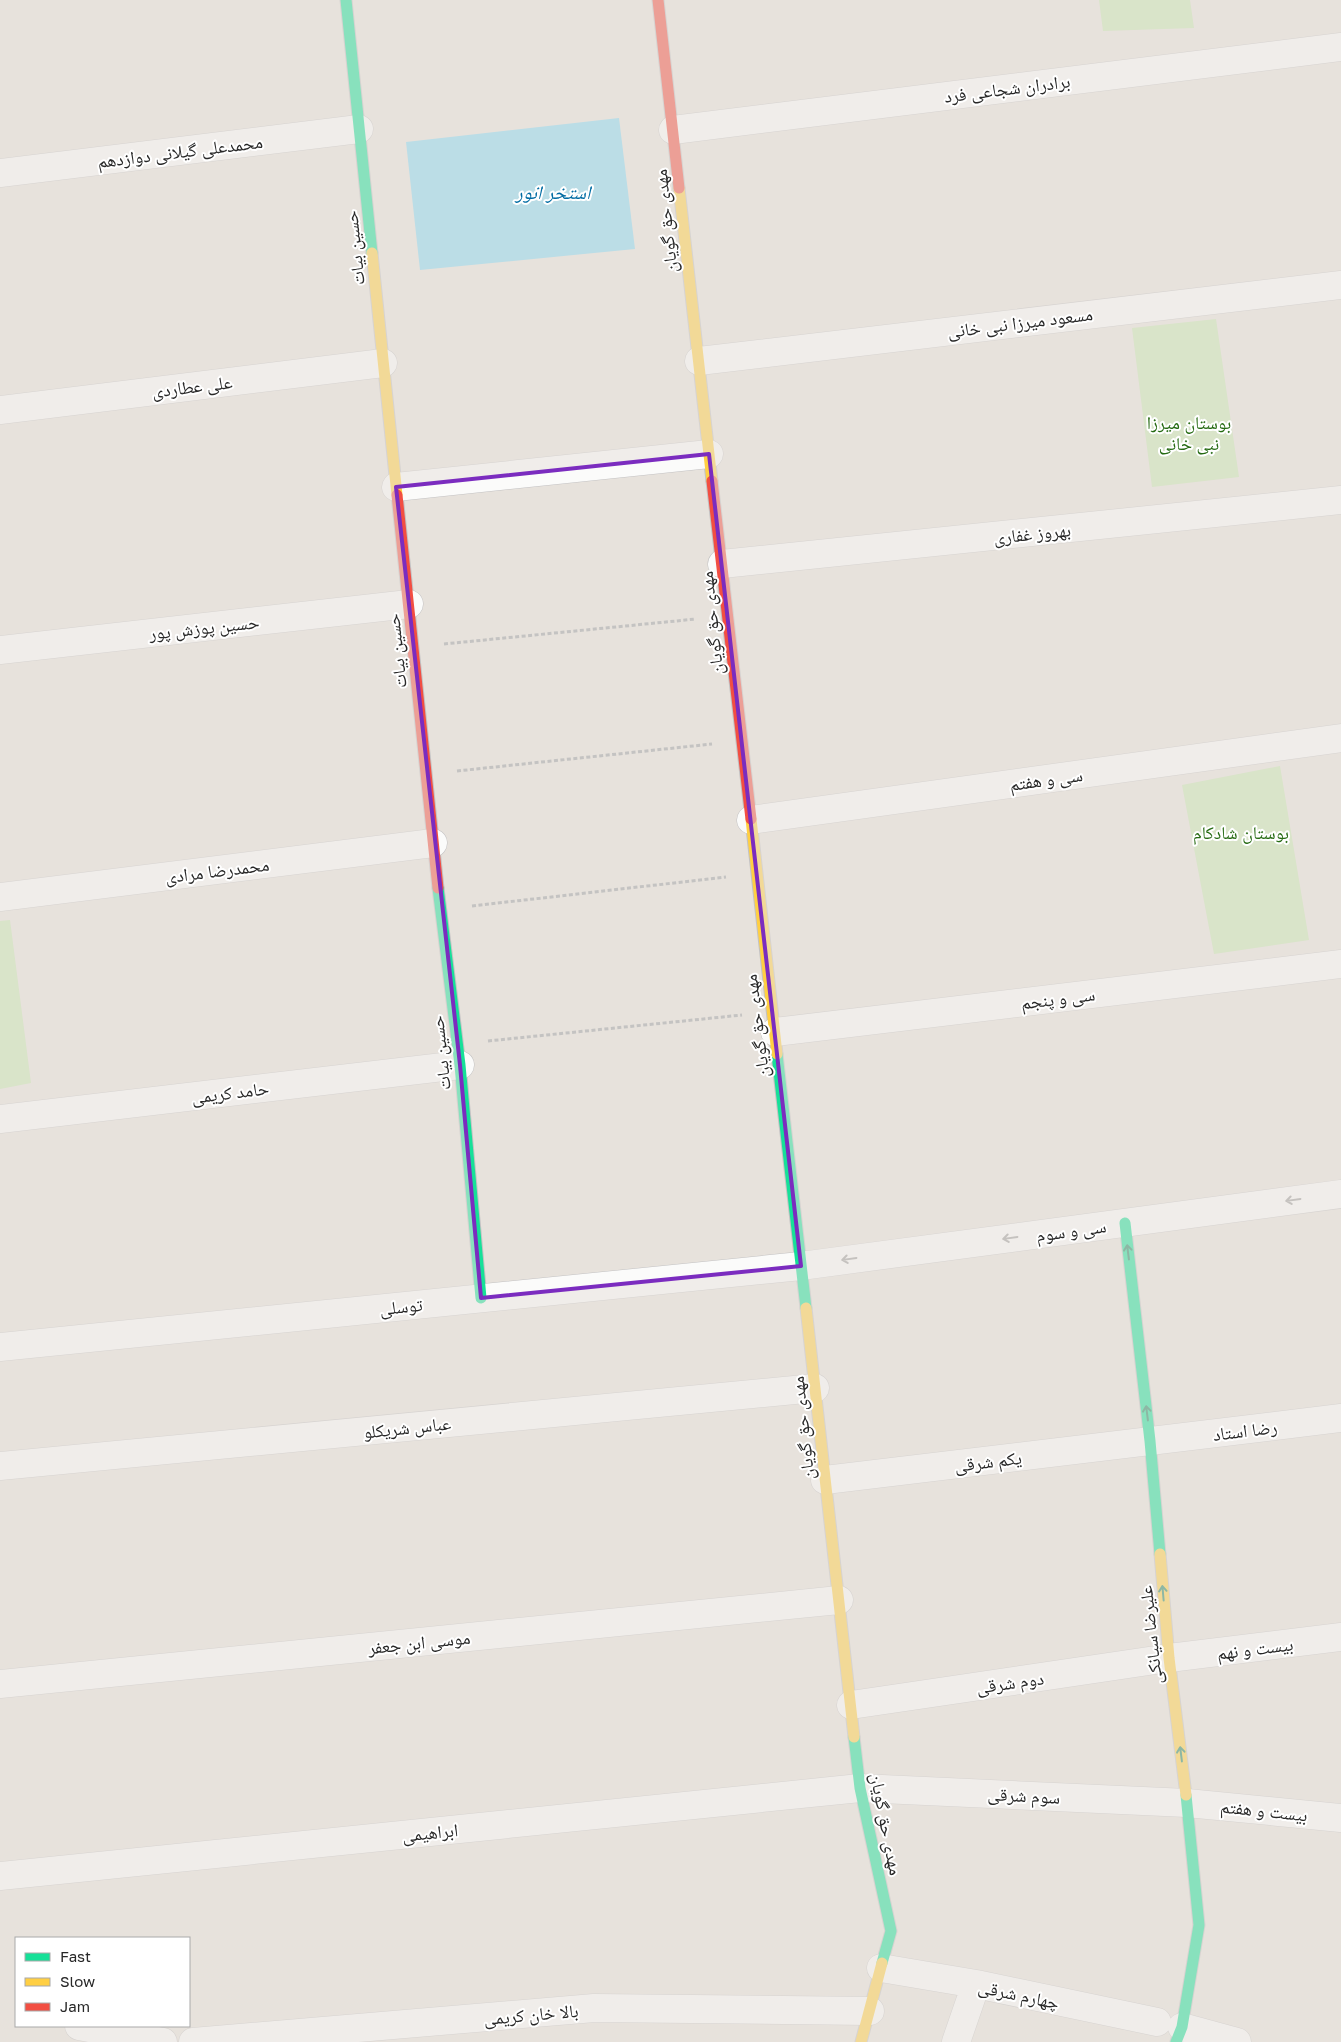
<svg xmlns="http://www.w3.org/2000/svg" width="1341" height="2042" font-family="'Golos Text','Noto Naskh Arabic',sans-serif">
	<rect width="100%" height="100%" fill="#e7e2dc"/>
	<path fill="#c7e6b1" d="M1099,0h91l4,28 -91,3z
		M1216,319l23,158 -87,10 -20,-159z
		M1280,766l29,174 -95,14 -32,-169z
		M10,920l21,163 -31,6v-168z"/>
	<path fill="#86d7f2" d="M619,118l16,131 -215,21 -14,-128z"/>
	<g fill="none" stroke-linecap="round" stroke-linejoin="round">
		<g stroke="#c3c2c3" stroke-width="29">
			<path id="street" d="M673,130l668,-83
				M0,173l359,-44
				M699,361l642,-76
				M0,410l383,-47
				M396,487l313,-33
				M722,564l619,-64
				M0,650l409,-46
				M751,820l590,-82
				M0,897l433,-54
				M775,1032l566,-68
				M0,1119l460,-54
				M0,1347l801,-81 540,-72
				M0,1466l815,-78
				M825,1480l516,-62
				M0,1684l839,-84
				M851,1705l318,-47 172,-21
				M0,1876l860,-88 327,15 154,15
				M881,1968l95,16 181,38
				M79,2026l84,16
				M1182,2027l55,15
				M193,2042l401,-34 276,3
				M956,2042l20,-58"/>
		</g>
		<g stroke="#c3c2c3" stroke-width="13">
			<path id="fast" d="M346,0l26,253
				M438,888l22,177 21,233
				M777,1054l29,254
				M1125,1223l25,218 10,113
				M854,1737l6,51 31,143 -9,32
				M1176,2042l6,-15 17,-102 -13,-130"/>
		</g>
		<g stroke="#c3c2c3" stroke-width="13">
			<path id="slow" d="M679,188l33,293
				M372,253l25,242
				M751,819l26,235
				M806,1308l48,429
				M1160,1554l9,104 17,137
				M861,2042l21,-79"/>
		</g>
		<g stroke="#c3c2c3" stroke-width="13">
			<path id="jam" d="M658,0l21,188
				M712,481l39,338
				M397,495l41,393"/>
		</g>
		<path stroke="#c4c3c2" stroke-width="3" stroke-dasharray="4 2.5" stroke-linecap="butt" d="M444,644l252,-25
			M457,771l255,-27
			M472,906l254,-29
			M488,1041l254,-26"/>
		<use href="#street" stroke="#fbfbfa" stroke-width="28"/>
		<use href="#fast" stroke="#16e098" stroke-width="11"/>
		<use href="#slow" stroke="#ffcf43" stroke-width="11"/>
		<use href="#jam" stroke="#f24e42" stroke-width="11"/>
	</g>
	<defs><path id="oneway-shaft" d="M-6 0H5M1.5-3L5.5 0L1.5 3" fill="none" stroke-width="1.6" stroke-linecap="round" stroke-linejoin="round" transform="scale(1.25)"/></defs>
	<g stroke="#9c9c9c">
		<use href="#oneway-shaft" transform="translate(1293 1200) rotate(172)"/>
		<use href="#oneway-shaft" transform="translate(1010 1238) rotate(172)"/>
		<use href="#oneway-shaft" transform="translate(849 1259) rotate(172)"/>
	</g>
	<g stroke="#1f8460">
		<use href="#oneway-shaft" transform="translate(1128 1252) rotate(-97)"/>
		<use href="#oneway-shaft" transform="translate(1147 1413) rotate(-97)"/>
		<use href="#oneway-shaft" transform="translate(1163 1593) rotate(-95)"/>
		<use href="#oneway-shaft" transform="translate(1181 1754) rotate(-97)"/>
	</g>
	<path d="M0 0H1341V2042H0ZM709,454l92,812 -320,32 -21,-233 -64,-578z" fill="#e7e2dc" fill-opacity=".55" fill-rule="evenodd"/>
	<path fill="none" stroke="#7b2cbf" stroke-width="4" stroke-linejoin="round" d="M709,454l92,812 -320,32 -21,-233 -64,-578z"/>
	<g text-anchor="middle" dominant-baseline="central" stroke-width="4" stroke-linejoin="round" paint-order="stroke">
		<g font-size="18" fill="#282828" stroke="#fff">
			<text transform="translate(1007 88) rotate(-7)">برادران شجاعی فرد</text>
			<text transform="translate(180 151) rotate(-7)">محمدعلی گیلانی دوازدهم</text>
			<text transform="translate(665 221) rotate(-96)">مهدی حق گویان</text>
			<text transform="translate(354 248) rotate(-96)">حسین بیات</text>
			<text transform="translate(1020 322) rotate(-7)">مسعود میرزا نبی خانی</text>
			<text transform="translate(192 386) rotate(-7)">علی عطاردی</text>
			<text transform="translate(1032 533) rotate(-6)">بهروز غفاری</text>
			<text transform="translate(711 623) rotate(-96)">مهدی حق گویان</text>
			<text transform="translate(204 627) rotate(-6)">حسین پوزش پور</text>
			<text transform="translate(396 651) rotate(-96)">حسین بیات</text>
			<text transform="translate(1046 779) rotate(-8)">سی و هفتم</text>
			<text transform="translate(217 870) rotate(-7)">محمدرضا مرادی</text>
			<text transform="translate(1058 998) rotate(-7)">سی و پنجم</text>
			<text transform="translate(756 1026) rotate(-97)">مهدی حق گویان</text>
			<text transform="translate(440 1053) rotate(-96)">حسین بیات</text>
			<text transform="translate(230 1092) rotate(-7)">حامد کریمی</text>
			<text transform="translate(1071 1230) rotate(-8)">سی و سوم</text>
			<text transform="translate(401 1306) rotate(-6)">توسلی</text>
			<text transform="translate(407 1427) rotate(-6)">عباس شریکلو</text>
			<text transform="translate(802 1428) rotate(-96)">مهدی حق گویان</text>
			<text transform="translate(1245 1430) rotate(-7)">رضا استاد</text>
			<text transform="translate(988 1461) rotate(-7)">یکم شرقی</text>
			<text transform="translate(1150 1635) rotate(-96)">علیرضا سیانکی</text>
			<text transform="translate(419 1642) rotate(-6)">موسی ابن جعفر</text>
			<text transform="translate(1255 1648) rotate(-7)">بیست و نهم</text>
			<text transform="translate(1010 1682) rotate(-8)">دوم شرقی</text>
			<text transform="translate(1024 1795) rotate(3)">سوم شرقی</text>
			<text transform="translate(1264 1810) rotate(6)">بیست و هفتم</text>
			<text transform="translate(887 1824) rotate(79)">مهدی حق گویان</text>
			<text transform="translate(430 1832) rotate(-6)">ابراهیمی</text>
			<text transform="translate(1019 1994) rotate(12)">چهارم شرقی</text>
			<text transform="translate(531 2014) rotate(-5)">بالا خان کریمی</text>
		</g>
		<g font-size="18" fill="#256a12" stroke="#fff">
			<text x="1189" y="422">بوستان میرزا<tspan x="1189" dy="21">نبی خانی</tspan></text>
			<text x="1241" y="832">بوستان شادکام</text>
		</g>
		<g font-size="19" font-style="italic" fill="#006ca3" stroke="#fff">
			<text x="553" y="191">استخر انور</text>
		</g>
	</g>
	<rect x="15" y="1937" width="175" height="90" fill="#ffffff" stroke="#a9a9a9"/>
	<rect x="25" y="1953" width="25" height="8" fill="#16e098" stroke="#a9a9a9"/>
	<text x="60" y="1962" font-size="15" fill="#282828">Fast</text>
	<rect x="25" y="1978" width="25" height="8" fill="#ffcf43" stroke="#a9a9a9"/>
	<text x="60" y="1987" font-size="15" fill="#282828">Slow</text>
	<rect x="25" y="2003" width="25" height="8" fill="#f24e42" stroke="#a9a9a9"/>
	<text x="60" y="2012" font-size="15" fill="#282828">Jam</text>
</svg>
